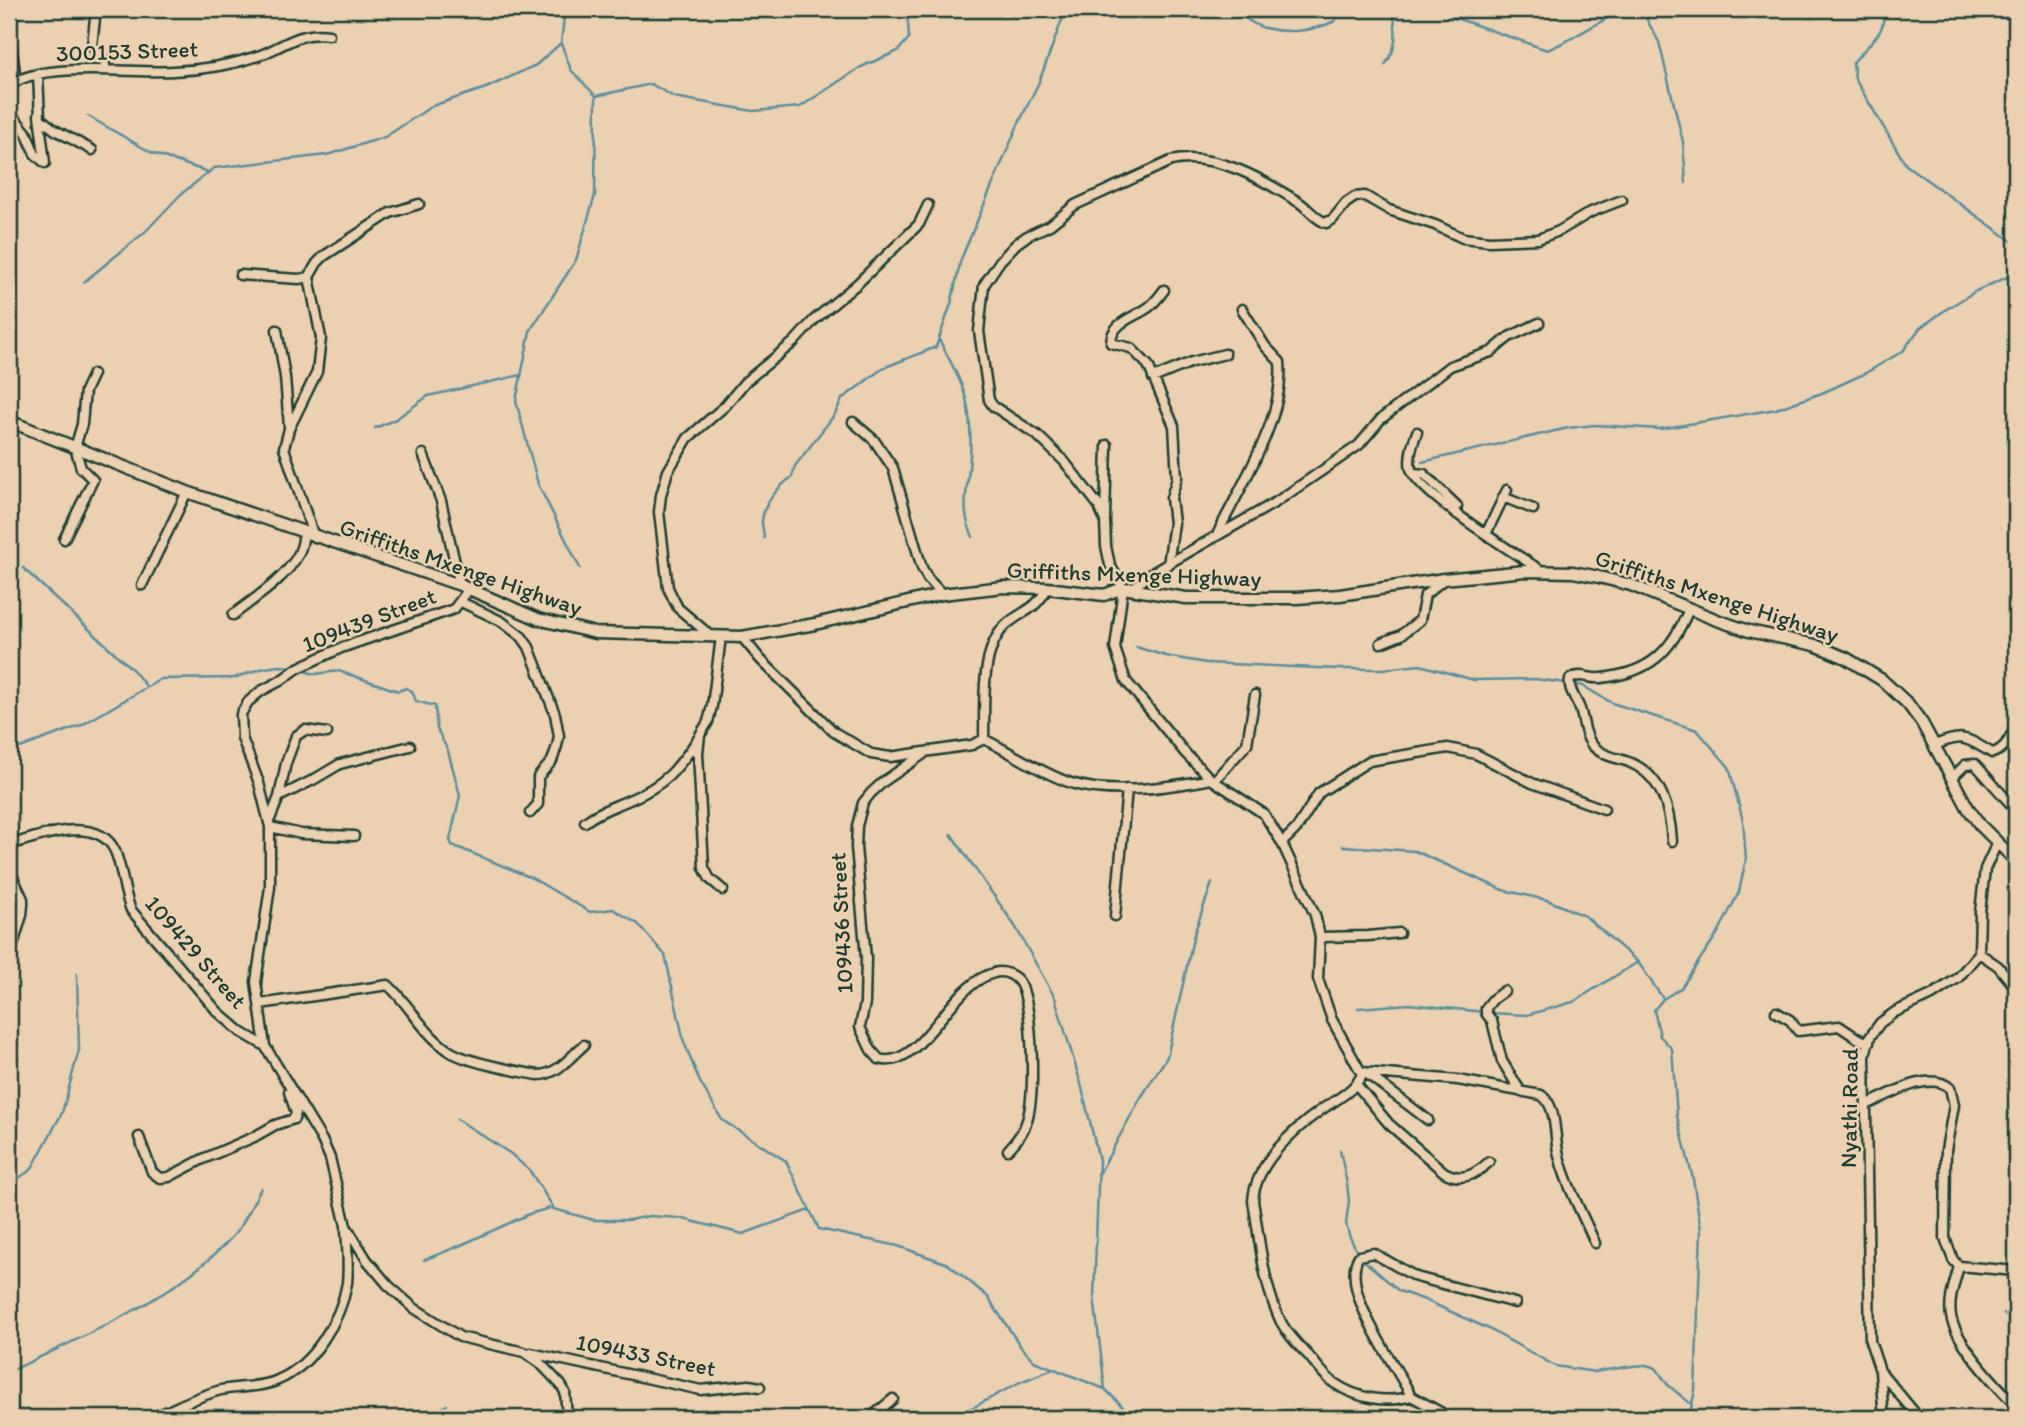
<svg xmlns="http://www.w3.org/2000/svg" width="2025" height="1427" font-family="Itim,sans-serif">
	<rect width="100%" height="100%" fill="#ebd1b2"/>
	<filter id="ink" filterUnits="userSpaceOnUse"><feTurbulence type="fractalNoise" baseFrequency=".0143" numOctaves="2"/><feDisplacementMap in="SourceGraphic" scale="14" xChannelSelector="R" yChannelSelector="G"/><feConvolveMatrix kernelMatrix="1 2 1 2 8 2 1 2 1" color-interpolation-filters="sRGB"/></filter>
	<g filter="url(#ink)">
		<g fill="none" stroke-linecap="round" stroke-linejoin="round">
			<path stroke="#5c8d9e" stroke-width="2.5" d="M565,9l-4,34 10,27 25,26 55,-12 23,13 79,14 47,-4 61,-40 37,-16 11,-13 -2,-29
				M1232,9c9,6 22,17 33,19 23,6 49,3 70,-7l5,-12
				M1443,9l10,8 94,33c28,-11 51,-29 79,-41
				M1641,9l18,33 24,100 3,41
				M1881,9c11,21 -17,38 -28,54l2,16 51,86 110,79
				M1385,65c14,-19 11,-35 8,-56
				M88,116l64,37 56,19
				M84,282l61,-50 35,-37 34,-27 113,-13 58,-18 47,-31 54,-18 50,-23 25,-22
				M939,339c12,25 27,47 30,76 2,17 2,36 0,54 -3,28 -8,42 4,68
				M375,428l21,-9 32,-23 93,-21
				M1422,462l146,-34 27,-3 65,4 116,-20 46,-16 42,-19 39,-23 17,-23 28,-20 28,-17 40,-18
				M764,538c0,-5 -2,-12 -2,-17 1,-17 17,-35 30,-44l3,-11 40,-52 7,-15 41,-31 53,-21 15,-43 10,-45 56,-132 22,-45 27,-73
				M23,568l110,102 13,16
				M580,568l-42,-84 -22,-83 14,-70 46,-71 19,-65 1,-99
				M1136,647l30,9 40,7 133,6h44l37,-4 54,15 61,-1 31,4
				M301,670l14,4 24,-3 59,20 8,-3 6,3 4,10 19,5 2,23 11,22 12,44 -10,45 2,5 80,33 58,34 23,-3 25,15 27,31 19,87 15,38 23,40 64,41 33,68 79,17 50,18 39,32 34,51 13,14 71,28 29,29
				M1572,683l11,3 29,17 85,27 32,37 14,54 3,38 -7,33 -20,39 -38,57 -18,11 -9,11 6,26 12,13 5,67 16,63 8,51 -6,160 -6,28
				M9,752l73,-27 79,-46 73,-1 27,-9 17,-3 17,1
				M951,834l64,92 40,72 26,86 18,76 -5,137 11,92
				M1343,846l72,5 88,39 44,10 38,16 53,46 24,35
				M1358,1008l51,-4 75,8
				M1490,1013l37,2 46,-13 65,-40
				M457,1119l54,35 19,17 23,36
				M1340,1150l7,34 2,17 -3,23 3,11 10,21 40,35 26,9 64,29 66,37 40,6 37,-6 14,-1 10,3 12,17 23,19
				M1099,1174l41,-75 27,-42 27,-123 18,-51
				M9,1184l22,-14 31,-57 17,-63 -2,-76
				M424,1260l35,-14 70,-32 21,-6 44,12h35l21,-4 29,2 64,16 66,-24
				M2004,1314l12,13
				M9,1372c77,-38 166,-72 225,-137 11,-13 19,-32 27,-47
				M423,1418l24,-13
				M945,1418l29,-11 46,-25 33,-13"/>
			<g stroke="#1f3d34" stroke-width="13">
				<path id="minor" d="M96,9l-4,37 12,14 2,10
					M9,14l1,-5
					M9,30l7,50
					M38,74l2,44 15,12 37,20
					M9,87c27,-27 125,-13 164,-16 28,-1 58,-6 85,-15 27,-10 40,-25 71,-21
					M9,111l17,21 9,22 10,9 -6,-48
					M240,275l59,4 10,-2
					M1164,290c-5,7 -9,12 -15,17 -15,11 -38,15 -38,36l20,5 17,17 26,61 3,52 -6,20 3,25 -6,42
					M277,330l8,47 4,50
					M1153,378l39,-16 33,-8
					M853,422l21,18 19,28 29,100 6,11 14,15
					M1417,432c-4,10 -9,25 -6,37 7,25 105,85 131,102
					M423,454l18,47 19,84
					M1414,473l10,1 33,32
					M1503,497l30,12
					M1105,519l2,-74
					M1486,534l21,-44
					M1217,535c24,-51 68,-116 63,-173l-15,-16 -23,-37
					M314,537l-30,-89 5,-19 28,-57 4,-34 -12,-61 8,-14 7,-7 66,-43 29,-9
					M64,539l29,-59 -12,-12 -6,-20 7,-24 3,-33 8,-17
					M142,585l45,-93
					M1130,587h4l18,-14 124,-71 47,-32 36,-25 22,-26 69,-53 41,-14 18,-15 30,-14
					M461,602l40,19 21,16 7,10 26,67 4,22 -2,10 -5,15 -14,16v27l-8,9
					M233,615c22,-17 52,-36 65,-60 4,-7 5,-15 6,-22
					M712,637l-34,-29 -10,-20 -9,-76 2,-17 7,-24 20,-33 37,-32 20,-24 49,-40 20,-22 43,-36 62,-60 9,-19
					M721,637l-9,69 -4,16 -8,13 -2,18 6,115 6,11 13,11
					M742,637l19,23 73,72 37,22 19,3 82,-12 12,-6c28,14 59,35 87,44 41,13 98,4 140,-4l53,35 18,29 33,72 5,22 -2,42 14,41 30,54c-7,17 -27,26 -41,36 -28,20 -66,54 -68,91 7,40 10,84 28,121 7,13 17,23 27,33 8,9 16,21 26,28 22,15 52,21 77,13l40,22
					M1381,643l20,-8 19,-15 5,-25 19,-16
					M984,739c1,-33 -5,-91 23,-115 17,-14 29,-14 40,-36
					M1935,745c30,-12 31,-7 57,8 13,-3 20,-17 24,-28
					M925,753l-42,29 -12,11 -8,10 -6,23 -1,21 10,111 -1,45 -5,24 11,23 8,9c42,13 71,-76 115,-86 10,-3 22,2 27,12 12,26 15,112 5,138 -3,11 -11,19 -18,27
					M1953,777l12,-12 10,-1 41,46
					M1211,779l-25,-25 -60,-73 -11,-33 8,-60 -13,-23 -4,-19 -1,-25 -6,-15 -35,-45 -27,-26 -44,-29 -4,-6 -10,-69 5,-46 16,-24 16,-17 11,-8 23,-11 25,-20 96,-44c44,-10 93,19 129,42 9,6 15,16 26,20l7,-4 13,-16 9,-6 10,-1 24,14 46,15 28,13 26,3 49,-2 21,-8 32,-19 31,-12
					M1214,781l33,-37 8,-49
					M279,797l34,-17 27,-16 70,-18
					M270,819l9,-22 7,-34 10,-27 9,-6 22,3
					M585,822c14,-11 28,-15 44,-22 36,-15 48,-30 69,-61
					M270,827l31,7 53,2
					M1672,841c-2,-30 -9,-64 -41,-78 -14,-6 -28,-6 -39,-18 -8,-10 -8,-24 -12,-36 -4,-11 -12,-19 -10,-30 11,-7 20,1 31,-1 49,-5 70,-26 88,-69
					M1282,843l15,-15 22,-35 50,-32 79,-13 28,6 56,29 72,26
					M9,845c28,-8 89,-32 106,6 8,19 8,40 16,59l86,101 24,21 24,14 57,94 8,18 16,68 21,34 21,25 26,23 46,29 64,15 16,11 21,22 4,7 2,26
					M1115,916l12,-127
					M1320,937l48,-1 31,-3
					M1979,953l19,13 18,22
					M9,958l13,-43 1,-10v-6l-13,-28 -1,-26
					M1504,991l-11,8 -7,9v5l6,8 10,40 19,31
					M260,1004l128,-19c22,20 35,48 60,65 16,12 68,21 90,25 19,0 32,-18 46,-30
					M1776,1012l14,8 8,11 41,-5 18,12 12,5
					M265,1046l-9,-64 14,-95v-60l-11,-44 -17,-45 -1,-24 7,-12 13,-11 19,-10 18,-13 43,-20 113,-39 15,-20
					M1362,1072l96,8 83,15c16,10 13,39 17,56 6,30 25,64 37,92
					M1366,1073l62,47
					M1356,1084l33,40 55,48c18,10 31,3 45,-10
					M1866,1105c21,-9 64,-36 84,-17l4,17 -8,45 -1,88 8,22 6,6
					M139,1137l13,35 8,6 9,-1 34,-18 51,-22 21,-12 19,-6 2,-6 -7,-21
					M1959,1266c-4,16 -11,34 -8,50 3,24 47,72 65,89
					M1959,1266l57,5
					M531,1353l170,37 48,-5 11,2
					M1880,1372l4,46
					M1411,1396c-15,-32 -73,-106 -52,-140l14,-3 43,24 99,26
					M151,1418c23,-9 46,-22 70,-28 18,-4 40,-2 57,-10 35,-15 63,-60 69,-97 2,-18 0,-36 -1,-54
					M870,1418l23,-19
					M1919,1418l-39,-47 -10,-30 -5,-286 5,-18 10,-14 15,-11 37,-17 26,-17 21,-25 1,-41 5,-43 12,-26"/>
			</g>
			<g stroke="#1f3d34" stroke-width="15">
				<path id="tertiary" d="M9,421l178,71 273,93 78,34 57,14 147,4 73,-13 127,-30 61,-7 44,1 57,7 19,-7 63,10h110l44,-3 104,-16 81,-8 48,1 26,5 32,8 86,35 32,11 66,14 31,13 36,22 26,24 14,19 46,85 12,17 36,36"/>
			</g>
			<use href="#minor" stroke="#ebd1b2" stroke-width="8"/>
			<use href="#tertiary" stroke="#ebd1b2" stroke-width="10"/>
		</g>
	</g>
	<g text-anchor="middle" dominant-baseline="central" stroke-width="5" stroke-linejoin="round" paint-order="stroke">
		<g font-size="23" fill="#1f3d34" stroke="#ebd1b2">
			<text transform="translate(127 51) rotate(-2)">300153 Street</text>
			<text transform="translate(461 567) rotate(19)">Griffiths Mxenge Highway</text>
			<text transform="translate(1134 574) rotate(2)">Griffiths Mxenge Highway</text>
			<text transform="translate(1717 596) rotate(18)">Griffiths Mxenge Highway</text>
			<text transform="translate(369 620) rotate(-21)">109439 Street</text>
			<text transform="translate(841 923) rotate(-93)">109436 Street</text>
			<text transform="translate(196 952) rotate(49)">109429 Street</text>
			<text transform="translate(1849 1108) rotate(-89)">Nyathi Road</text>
			<text transform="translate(646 1355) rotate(11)">109433 Street</text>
		</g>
	</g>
	<rect width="2025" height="1427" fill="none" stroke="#ebd1b2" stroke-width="35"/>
	<rect x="18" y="18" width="1990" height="1392" fill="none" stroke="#1f3d34" stroke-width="2.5" filter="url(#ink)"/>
</svg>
